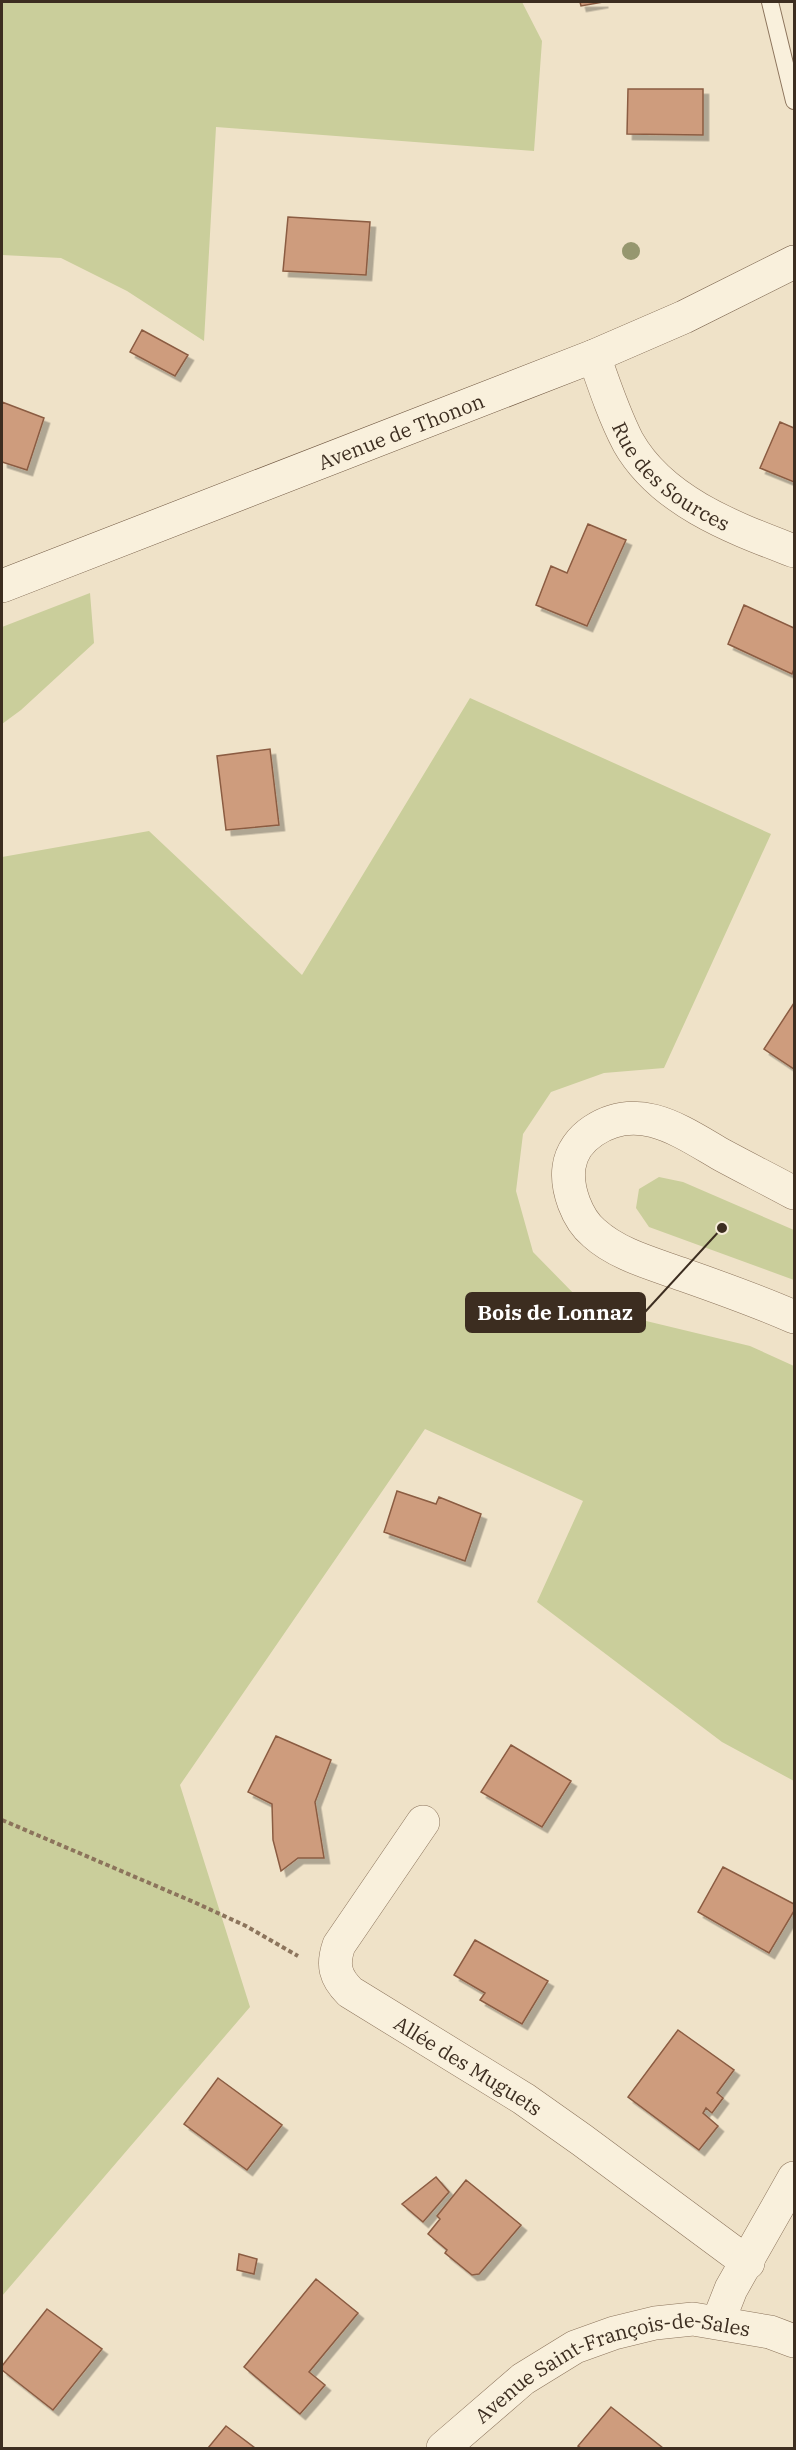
<svg xmlns="http://www.w3.org/2000/svg" width="796" height="2450" font-family="'IBM Plex Serif',serif">
	<defs>
		<filter id="shadow"><feDropShadow dx="5.5" dy="5.5" stdDeviation="0" flood-color="#0004"/></filter>
	</defs>
	<rect width="100%" height="100%" fill="#efe2c8"/>
	<path fill="#cace9b" d="M2,2h520l20,39 -8,110 -318,-24 -12,214 -77,-50 -66,-33 -59,-3z
		M90,593l4,50 -73,67 -19,14v-97z
		M470,698l301,136 -107,234 -60,5 -53,19 -28,42 -7,57 17,61 46,47 63,21 108,26 44,20v415l-72,-39 -185,-140 46,-101 -158,-72 -245,356 70,222 -248,289v-1439l147,-26 153,144z
		M659,1177l24,5 111,48v50l-145,-53 -13,-19 3,-19z"/>
	<path fill="#ce9c7d" stroke="#8b5c42" stroke-width="1.5" filter="url(#shadow)" d="M580,2h23l-22,4z
		M628,89h75v46l-76,-1z
		M288,217l82,5 -4,53 -83,-4z
		M142,330l46,25 -13,21 -45,-24z
		M2,402l42,16 -17,52 -25,-8z
		M780,422l14,6v54l-34,-14z
		M588,524l38,16 -39,86 -51,-21 15,-39 16,7z
		M744,605l50,23v41l-2,5 -64,-30z
		M270,749l9,76 -53,5 -9,-74z
		M794,1003v66l-30,-20z
		M397,1491l39,13 3,-7 42,17 -16,47 -81,-29z
		M276,1736l55,24 -16,42 9,56h-26l-17,13 -8,-31 -1,-36 -24,-12z
		M511,1745l60,36 -29,46 -61,-35z
		M723,1867l71,37v7l-25,42 -71,-41z
		M475,1940l73,41 -26,43 -42,-24 5,-7 -31,-18z
		M678,2030l56,40 -17,23 6,5 -11,15 -6,-5 -3,5 15,13 -19,24 -71,-53z
		M218,2078l64,47 -35,45 -63,-46z
		M436,2177l13,15 -26,30 -21,-18z
		M466,2180l55,45 -42,49 -7,1 -27,-22 2,-3 -19,-16 12,-15 -3,-3z
		M239,2254l18,5 -3,15 -17,-4z
		M316,2279l42,34 -49,59 16,13 -25,29 -56,-47z
		M47,2309l55,40 -49,61 -51,-40v-4z
		M611,2407l52,41h-82l-3,-2z
		M226,2426l29,22h-47z"/>
	<g fill="none" stroke-linecap="round" stroke-linejoin="round">
		<g stroke="#8c745c" stroke-width="18">
			<path id="lane" d="M770,2l24,99"/>
		</g>
		<g stroke="#8c745c" stroke-width="34">
			<g id="street">
				<path id="s1" d="M594,356c10,29 20,59 34,86 34,60 106,86 166,109"/>
				<path d="M794,1193c-24,-13 -48,-25 -72,-38 -40,-23 -83,-55 -129,-24 -12,8 -22,21 -24,36 -3,22 8,52 25,66 24,22 60,31 90,42 37,13 74,26 110,42"/>
				<path id="s2" d="M423,1822l-84,123c-7,20 -4,32 11,47l174,107 58,41 166,123"/>
				<path d="M718,2322l13,-33 63,-111"/>
				<path id="s3" d="M443,2448l80,-69 52,-32 39,-14 41,-10 38,-4 77,13 24,9"/>
			</g>
		</g>
		<g stroke="#6e553f" stroke-width="34">
			<g id="secondary">
				<path id="s4" d="M2,586l592,-230 90,-39 110,-55"/>
			</g>
		</g>
		<path stroke="#8c745c" stroke-width="4" stroke-dasharray="4.5 3" stroke-linecap="butt" d="M2,1820l194,83 50,23 52,30"/>
		<use href="#lane" stroke="#f9f0dc" stroke-width="16"/>
		<use href="#street" stroke="#f9f0dc" stroke-width="33"/>
		<use href="#secondary" stroke="#f9f0dc" stroke-width="33"/>
	</g>
	<circle fill="#96976f" cx="631" cy="251" r="9"/>
	<g text-anchor="middle" dominant-baseline="central" stroke-width="5" stroke-linejoin="round" paint-order="stroke">
		<g font-size="20" fill="#3c2d20" stroke="#f6ecd8">
			<text stroke="none"><textPath href="#s4" startOffset="428">Avenue de Thonon</textPath></text>
			<text stroke="none"><textPath href="#s1" startOffset="148">Rue des Sources</textPath></text>
			<text stroke="none"><textPath href="#s2" startOffset="340">Allée des Muguets</textPath></text>
			<text stroke="none"><textPath href="#s3" startOffset="196">Avenue Saint-François-de-Sales</textPath></text>
		</g>
	</g>
	<path fill="none" stroke="#3c2d20" stroke-width="2" d="M722 1228L645 1312"/>
	<circle fill="#3c2d20" stroke="#f6ecd8" stroke-width="2" cx="722" cy="1228" r="6"/>
	<rect fill="#3c2d20" stroke="#3c2d20" stroke-width="2" x="466" y="1293" width="179" height="39" rx="6"/>
	<g font-size="21" text-anchor="middle" font-weight="bold" fill="#fff">
		<text x="555" y="1320">Bois de Lonnaz</text>
	</g>
	<rect width="796" height="2450" fill="none" stroke="#3c2d20" stroke-width="6"/>
</svg>
